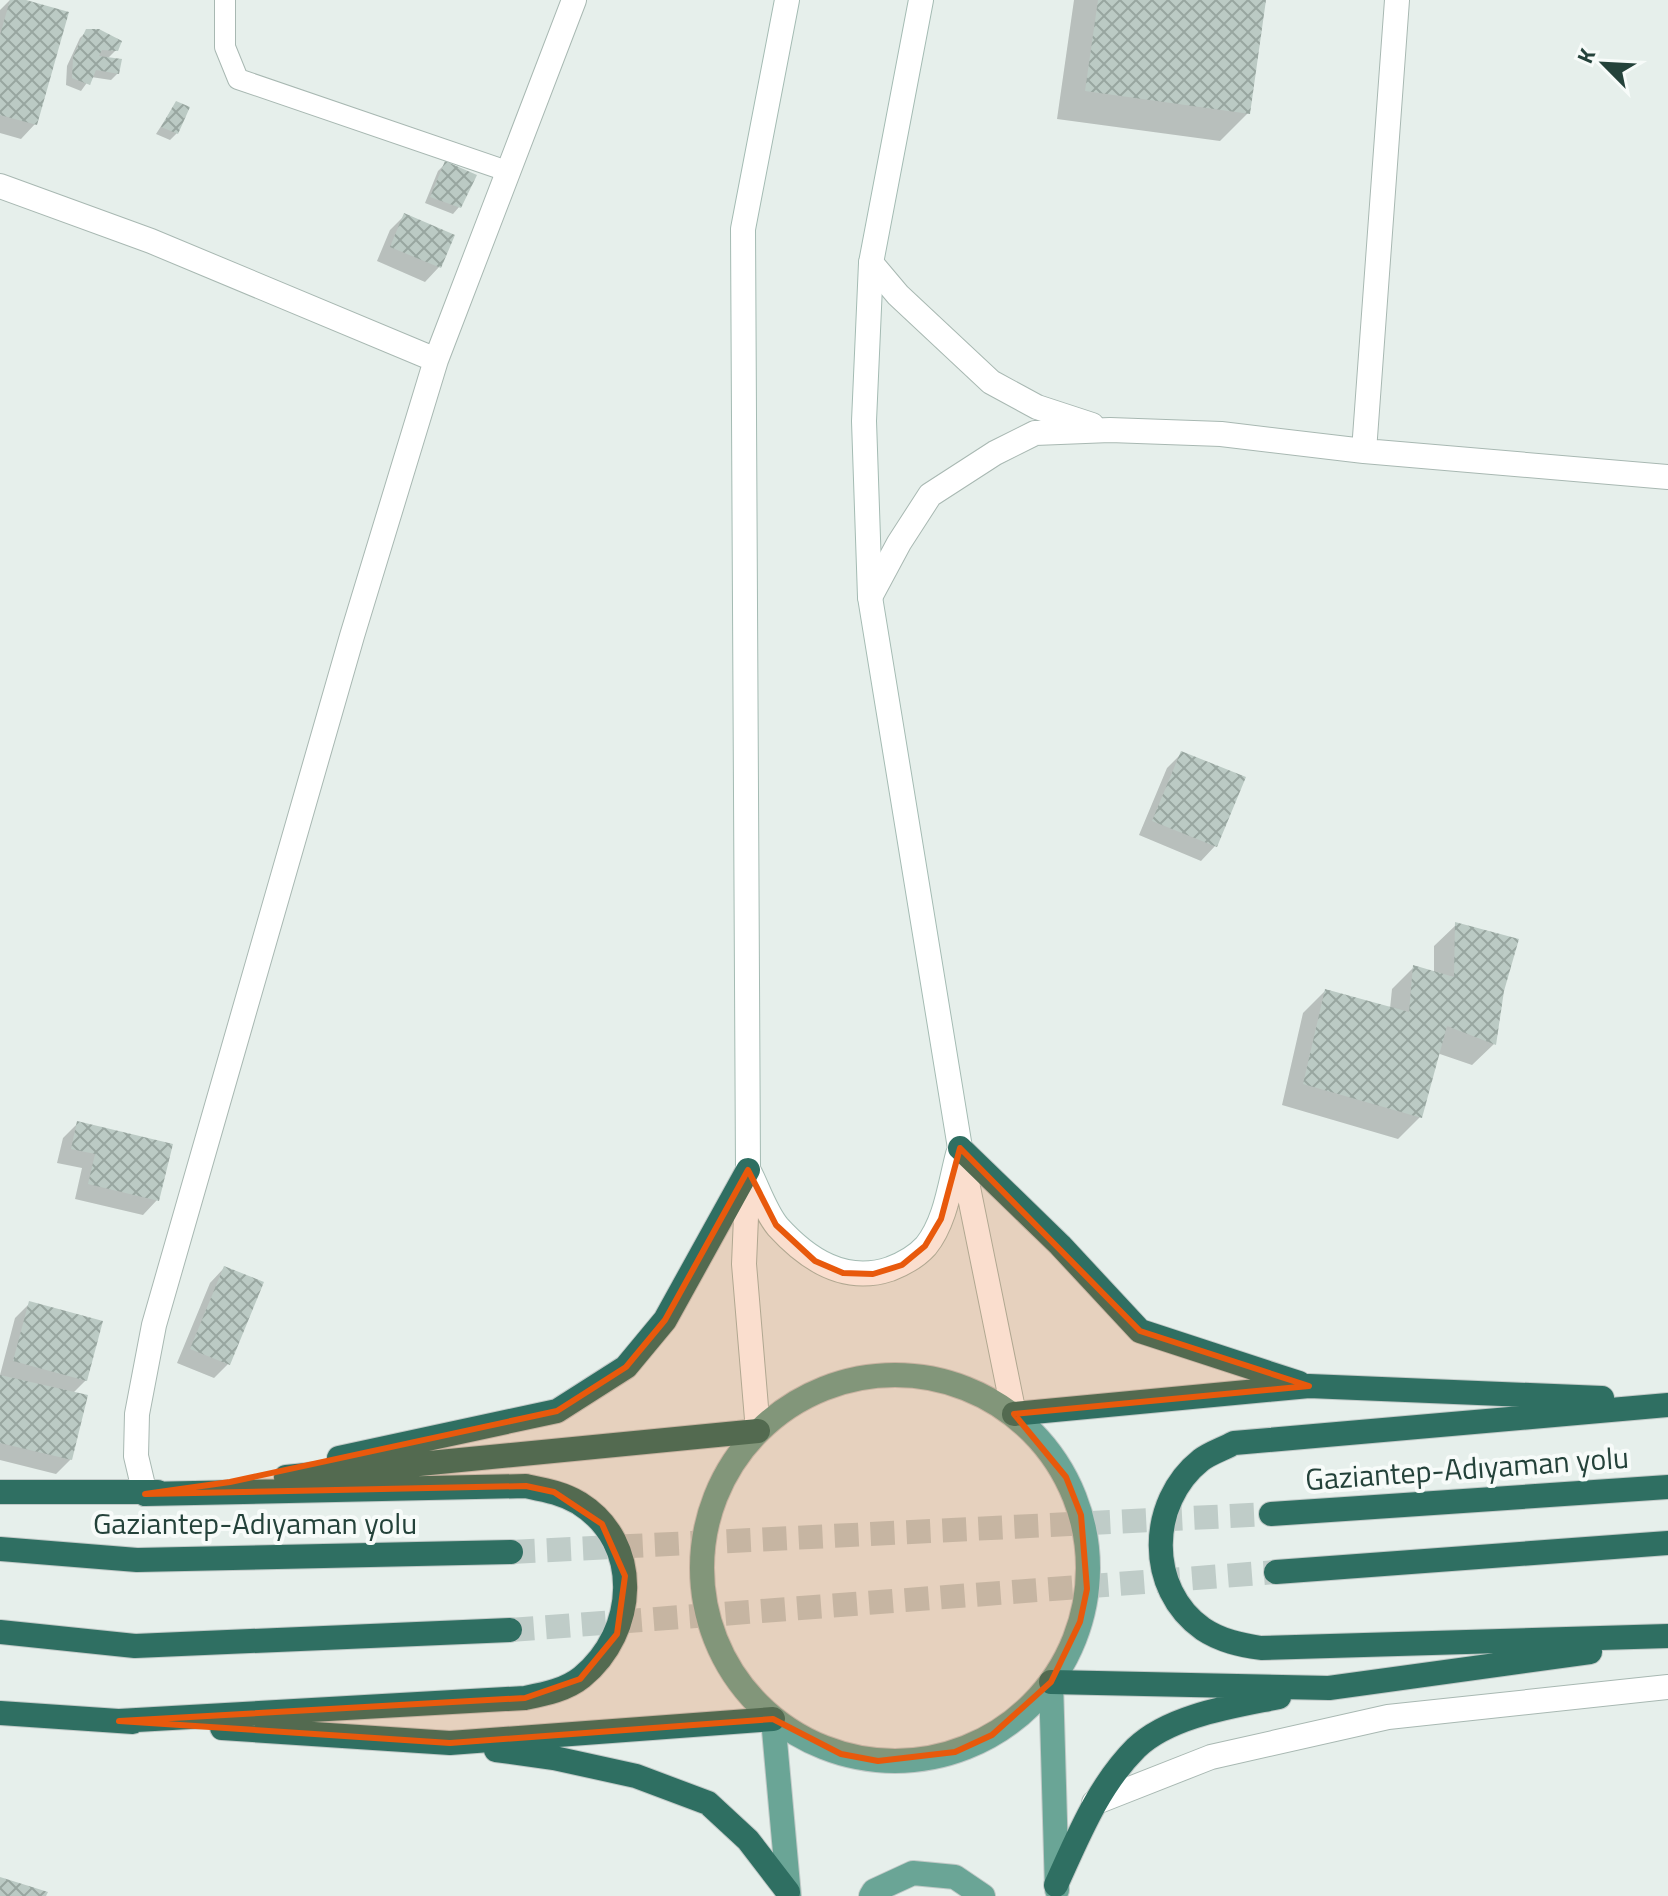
<svg xmlns="http://www.w3.org/2000/svg" width="1668" height="1896" font-family="'Titillium Web',sans-serif">
	<defs>
		<pattern id="building-cross-hatch" width="8" height="8" patternUnits="userSpaceOnUse" patternTransform="scale(2)"><rect width="8" height="8" fill="#bbcac4"/><path d="M0 0l8 8M0 8l8-8" fill="none" stroke="#98a6a0"/></pattern>
	</defs>
	<rect width="100%" height="100%" fill="#e6efeb"/>
	<path fill="#0003" d="M10,0h8l17,124 -14,15 -21,-6v-123z
		M1074,0h190l-16,113 -28,28 -163,-22z
		M87,31l29,19 -9,9 11,14 -7,7 -20,-3 -10,14 -15,-6 1,-19 13,-28z
		M176,103l1,30 -7,7 -14,-6z
		M445,164l14,43 -6,7 -28,-11 13,-32z
		M404,216l35,51 -14,15 -48,-21 13,-31z
		M1182,753l33,93 -14,15 -62,-26 28,-67z
		M1456,925l46,66 -8,53 -22,21 -35,-12 -17,64 -22,22 -116,-34 21,-92 22,-22 65,18 2,-20 22,-22 20,6v-27z
		M78,1123l79,77 -14,15 -68,-16 7,-31 -25,-5 6,-25z
		M224,1268l4,96 -14,14 -37,-15 33,-80z
		M29,1304l57,76 -14,14 -1,65 -15,15 -56,-14v-85l15,-57z"/>
	<path fill="url(#building-cross-hatch)" d="M10,0h16l43,12 -32,113 -37,-10v-80z
		M1098,0h168l-16,114 -165,-23z
		M86,29h13l23,12 -4,10 -16,-1 -3,6 23,3 -3,15 -23,-4 -6,15 -18,-7 1,-21z
		M176,101l14,6 -12,27 -17,-7z
		M445,161l32,14 -16,33 -31,-11z
		M404,213l51,22 -14,33 -51,-21z
		M1181,751l65,26 -29,70 -65,-26z
		M1455,922l64,17 -15,52 -8,54 -49,-19 -25,92 -119,-34 22,-95 84,23 4,-47 41,12z
		M77,1121l96,23 -14,57 -71,-17 7,-30 -24,-5z
		M224,1266l40,16 -34,83 -40,-16z
		M29,1301l74,20 -16,60 -74,-20z
		M0,1375l88,20 -16,65 -72,-17z
		M0,1877l48,15 -2,4h-46z"/>
	<g fill="none" stroke-linecap="round" stroke-linejoin="round">
		<path stroke="#bfccc8" stroke-width="24" stroke-dasharray="24 12" stroke-linecap="butt" d="M511,1552l760,-38
			M510,1630l766,-58"/>
		<g stroke="#a8b8b2" stroke-width="22">
			<path id="lane" d="M225,0v47l13,32 269,92"/>
		</g>
		<g stroke="#a8b8b2" stroke-width="26">
			<path id="street" d="M0,186l151,55 285,119
				M871,263l27,32 93,87 46,25 55,18
				M1364,451l33,-451
				M870,597l29,-54 31,-48 65,-42 40,-20 75,-3 111,4 143,17 304,26
				M145,1494l-9,-38 1,-42 17,-89 198,-689 84,-276 138,-360
				M1094,1803l117,-46 177,-40 280,-30"/>
		</g>
		<g stroke="#a4bbb3" stroke-width="26">
			<path id="secondary" d="M921,0l-50,263 -7,158 6,176 90,551 54,266
				M750,1173c8,16 16,40 28,54 30,33 67,57 112,42 13,-5 27,-13 36,-23 20,-25 24,-62 32,-92
				M758,1431l-14,-167 4,-94 -5,-941 44,-229"/>
		</g>
		<g stroke="#c2cac8" stroke-width="26">
			<path id="primary" d="M702 1568a193 193 0 1 1 386 0a193 193 0 1 1-386 0Z
				M1051,1682l6,208
				M773,1719l16,177
				M871,1896l3,-5 39,-18 42,4 28,19"/>
		</g>
		<g stroke="#c2cac8" stroke-width="26">
			<path id="highway" d="M960,1148l100,97 80,86 159,52
				M1668,1405l-434,38c-11,6 -24,10 -33,17 -53,42 -55,129 2,169 18,12 38,16 58,19l407,-12
				M1014,1414l295,-28 293,12
				M339,1458l218,-47 69,-44 39,-47 83,-150
				M286,1477l472,-46
				M0,1492h158
				M1271,1514l397,-27
				M0,1549l137,11 374,-8
				M1276,1572l392,-29
				M0,1632l135,14 375,-16
				M1051,1682l278,6 261,-36
				M0,1713l133,9
				M119,1721l406,-23c20,-4 41,-8 57,-21 55,-45 61,-134 -3,-174 -17,-10 -34,-13 -53,-17l-381,8
				M222,1728l228,15 323,-24
				M496,1750l58,8 82,18 72,27 40,37 40,52
				M1056,1885c22,-48 42,-99 80,-137 34,-33 99,-42 143,-51"/>
		</g>
		<use href="#lane" stroke="#fff" stroke-width="20"/>
		<use href="#street" stroke="#fff" stroke-width="24"/>
		<use href="#secondary" stroke="#fff" stroke-width="24"/>
		<use href="#primary" stroke="#6aa596" stroke-width="24"/>
		<use href="#highway" stroke="#2f6f62" stroke-width="24"/>
	</g>
	<path fill="#e8590c" fill-opacity="0.2" stroke="#e8590c" stroke-width="6" stroke-linejoin="round" d="M960,1148l180,183 169,55 -295,28 52,63 15,38 6,74 -7,33 -29,60 -59,53 -37,17 -77,9 -37,-7 -68,-35 -323,24 -331,-22 406,-23 55,-19 37,-45 8,-58 -23,-52 -48,-32 -28,-6 -381,8 85,-12 327,-71 69,-44 39,-47 83,-150 28,55 39,36 28,12 30,1 29,-9 23,-19 16,-27z"/>
	<g text-anchor="middle" dominant-baseline="central" stroke-width="8" stroke-linejoin="round" paint-order="stroke">
		<g font-size="30" fill="#24423a" stroke="#f7fbf9">
			<text transform="translate(1467 1468) rotate(-4)">Gaziantep-Adıyaman yolu</text>
			<text x="255" y="1523">Gaziantep-Adıyaman yolu</text>
		</g>
	</g>
	<g transform="translate(1604 64) rotate(294)" stroke="#f7fbf9" stroke-width="6" paint-order="stroke">
	<path d="M0-6L14 30L0 20L-14 30Z" fill="#24423a"/>
	<text y="-12" font-size="22" font-weight="bold" text-anchor="middle" fill="#24423a">K</text>
	</g>
</svg>
